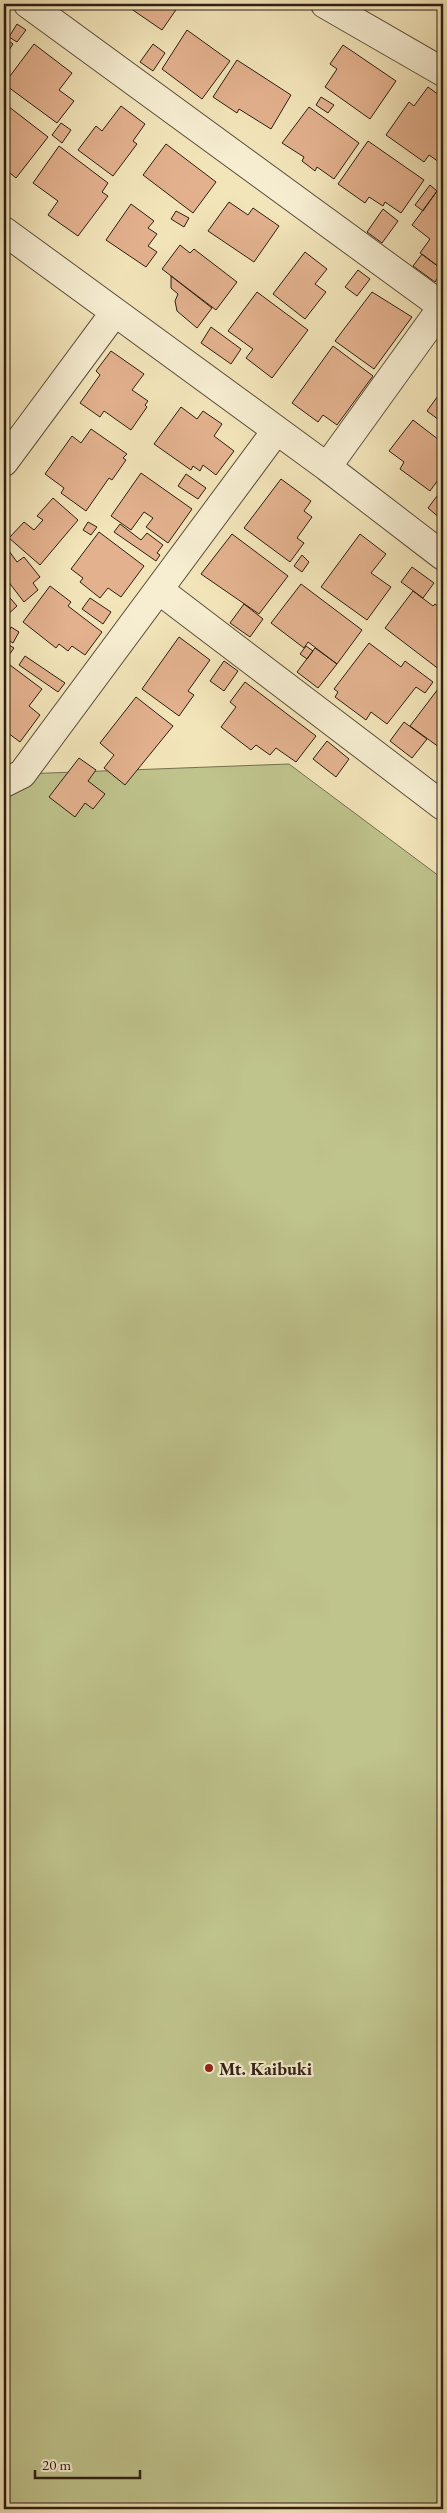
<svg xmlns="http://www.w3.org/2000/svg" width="447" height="2513" font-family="'EB Garamond',serif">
	<rect width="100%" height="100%" fill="#f3e5ba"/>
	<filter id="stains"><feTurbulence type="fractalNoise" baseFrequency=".004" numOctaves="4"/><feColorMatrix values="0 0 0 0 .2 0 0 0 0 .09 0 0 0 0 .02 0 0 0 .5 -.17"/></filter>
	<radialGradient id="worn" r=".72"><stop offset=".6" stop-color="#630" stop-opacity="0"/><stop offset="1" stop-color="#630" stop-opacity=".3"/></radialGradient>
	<path fill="#bfc38c" stroke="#76704f" d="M289,764l154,115v1630h-439v-1725l18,-10z"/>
	<path fill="#e3b18e" stroke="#2d1e12" d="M124,4h56l-18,26z
		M17,24l9,6 -9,12 -8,-5z
		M187,30l43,31 -28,38 -40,-30z
		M4,37l9,7 -9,13z
		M34,44l38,29 -13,17 15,11 -17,22 -53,-39z
		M153,44l12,9 -12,18 -13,-9z
		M343,45l53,36 -26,38 -45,-32 12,-18 -7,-5z
		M237,60l54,35 -20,34 -32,-20 -2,4 -24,-16z
		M428,87l15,11v57l-4,7 -10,-7 -5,7 -38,-27 23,-33 5,4z
		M321,97l13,8 -6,8 -12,-8z
		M4,103l44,34 -32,41 -12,-10z
		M121,106l24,18 -12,17 4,3 -24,32 -35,-26 18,-24 6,5z
		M309,107l50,36 -25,36 -17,-12 -2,4 -13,-10 2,-4 -22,-14z
		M61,123l10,7 -9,13 -10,-8z
		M368,141l56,39 -23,33 -16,-11 -2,4 -14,-9 -4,6 -27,-19z
		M166,144l50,38 -23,31 -50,-38z
		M59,146l49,37 -6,9 6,4 -30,40 -30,-21 10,-14 -25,-18z
		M430,185l7,6 -14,20 -8,-6z
		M440,187l3,2v81l-23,-17 10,-14 -18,-14z
		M229,202l19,13 5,-7 26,18 -25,36 -46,-31z
		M131,204l23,17 -6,7 9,6 -9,12 9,6 -11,15 -40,-27z
		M383,209l15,12 -16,22 -15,-11z
		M176,211l13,7 -5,9 -13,-8z
		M180,245l10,8 4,-4 43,33 -21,28 -54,-41z
		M305,252l22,17 -12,15 11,8 -21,27 -32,-25z
		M422,254l21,16 -8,12 -22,-16z
		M358,270l12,9 -13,17 -12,-9z
		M171,276l41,32 -15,20 -20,-17 -2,-10 3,-7 -7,-6z
		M257,292l51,38 -36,48 -26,-20 7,-9 -25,-18z
		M372,292l40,25 -38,52 -39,-28z
		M211,327l30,22 -10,15 -30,-21z
		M333,346l40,30 -36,49 -14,-10 -5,7 -26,-19z
		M111,351l33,23 -12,16 16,11 -3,4 2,2 -16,23 -27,-19 -4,6 -20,-14 20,-28 -4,-4z
		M443,389v34l-16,-12z
		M181,407l16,12 6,-8 19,13 -8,12 20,15 -18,24 -13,-10 -3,6 -7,-5 -2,4 -37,-26z
		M413,420l30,23v30l-13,18 -30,-22 4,-7 -15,-11z
		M91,429l36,25 -4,4 3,2 -14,20 -3,-2 -23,33 -25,-18 3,-5 -19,-14 27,-38 9,7z
		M141,473l51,36 -24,34 -22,-16 7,-9 -9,-6 -13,18 -20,-14z
		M186,474l20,14 -8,11 -20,-13z
		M281,479l30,22 -7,10 8,6 -15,21 7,5 -14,19 -46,-34z
		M443,488v29l-2,2 -13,-11z
		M53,498l25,22 -38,45 -31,-27 15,-16 10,8 9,-10 -6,-4z
		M88,522l9,5 -6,8 -8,-5z
		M120,524l21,16 6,-7 16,12 -6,8 3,2 -4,6 -42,-29z
		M99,532l45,34 -23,31 -13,-9 -8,10 -20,-16 3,-4 -12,-9z
		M232,534l56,42 -29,38 -58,-40z
		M360,534l26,20 -15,19 20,14 -24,33 -46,-33z
		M4,544l13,18 7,-5 16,20 -7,6 5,7 -14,12 -20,-26z
		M302,555l7,7 -7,10 -8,-6z
		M412,567l22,16 -11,15 -22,-16z
		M301,584l61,46 -25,34 -29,-22 -4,6 -33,-25z
		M50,586l21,16 -3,4 34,26 -17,23 -13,-9 -4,5 -9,-7 -3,4 -33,-26z
		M4,591l13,15 -12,11 5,7 -6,6z
		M413,591l20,15 2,-2 8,6v56l-3,4 -55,-42z
		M90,598l21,14 -8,12 -21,-15z
		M244,604l19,15 -13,18 -20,-14z
		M11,627l8,5 -6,11 -8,-5z
		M179,637l31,23 -22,31 6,4 -15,21 -37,-27z
		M4,642l10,6 -5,7 -5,-3z
		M369,643l32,24 4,-6 28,21 -8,11 -9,-6 -29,37 -16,-12 -5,8 -31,-23 3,-5 -4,-3z
		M306,646l7,5 -6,8 -7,-5z
		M315,648l22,16 -19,24 -21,-16z
		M4,656l4,3 -2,3 36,27 -13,17 11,9 -20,27 -16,-12z
		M25,656l40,27 -7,9 -39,-27z
		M224,661l14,10 -14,20 -14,-10z
		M245,682l71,54 -20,26 -20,-14 -6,7 -14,-10 -5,5 -30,-23 15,-20 -6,-5z
		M438,689l5,4v57l-33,-24z
		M136,697l37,29 -48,59 -21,-17 10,-13 -14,-12z
		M404,722l23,17 -15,19 -22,-17z
		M327,741l22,18 -13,18 -23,-18z
		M79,758l17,12 -8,11 17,13 -12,15 -8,-6 -10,14 -26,-20z"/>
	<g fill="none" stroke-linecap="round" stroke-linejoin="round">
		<g stroke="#5e503c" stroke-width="30">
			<path id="street" d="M28,4l415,303
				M325,4l118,68
				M4,231l323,236 116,89
				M4,462l111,-150
				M327,467l116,-161
				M159,590l284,216
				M4,783l18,-9 254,-343"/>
		</g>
		<use href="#street" stroke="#f7eed2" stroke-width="28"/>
	</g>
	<circle fill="#8f2418" stroke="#f7eed2" stroke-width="2" cx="209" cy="2068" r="5"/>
	<g text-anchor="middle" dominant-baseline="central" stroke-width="4.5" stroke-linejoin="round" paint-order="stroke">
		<g font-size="18" font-weight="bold" fill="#2d1e12" stroke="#f7eed2" text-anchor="start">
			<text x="219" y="2068">Mt. Kaibuki</text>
		</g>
	</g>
	<rect width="447" height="2513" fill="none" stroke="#f3e5ba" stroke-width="20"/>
	<rect x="5" y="5" width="437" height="2503" fill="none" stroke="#2d1e12" stroke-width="2.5"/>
	<rect x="10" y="10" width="427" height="2493" fill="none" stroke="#2d1e12"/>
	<path d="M35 2470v8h105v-8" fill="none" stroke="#2d1e12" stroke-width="2.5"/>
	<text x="42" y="2470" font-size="15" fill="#2d1e12" stroke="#f7eed2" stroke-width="4" paint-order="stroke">20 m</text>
	<rect width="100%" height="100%" filter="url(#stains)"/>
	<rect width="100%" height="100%" fill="url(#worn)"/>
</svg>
